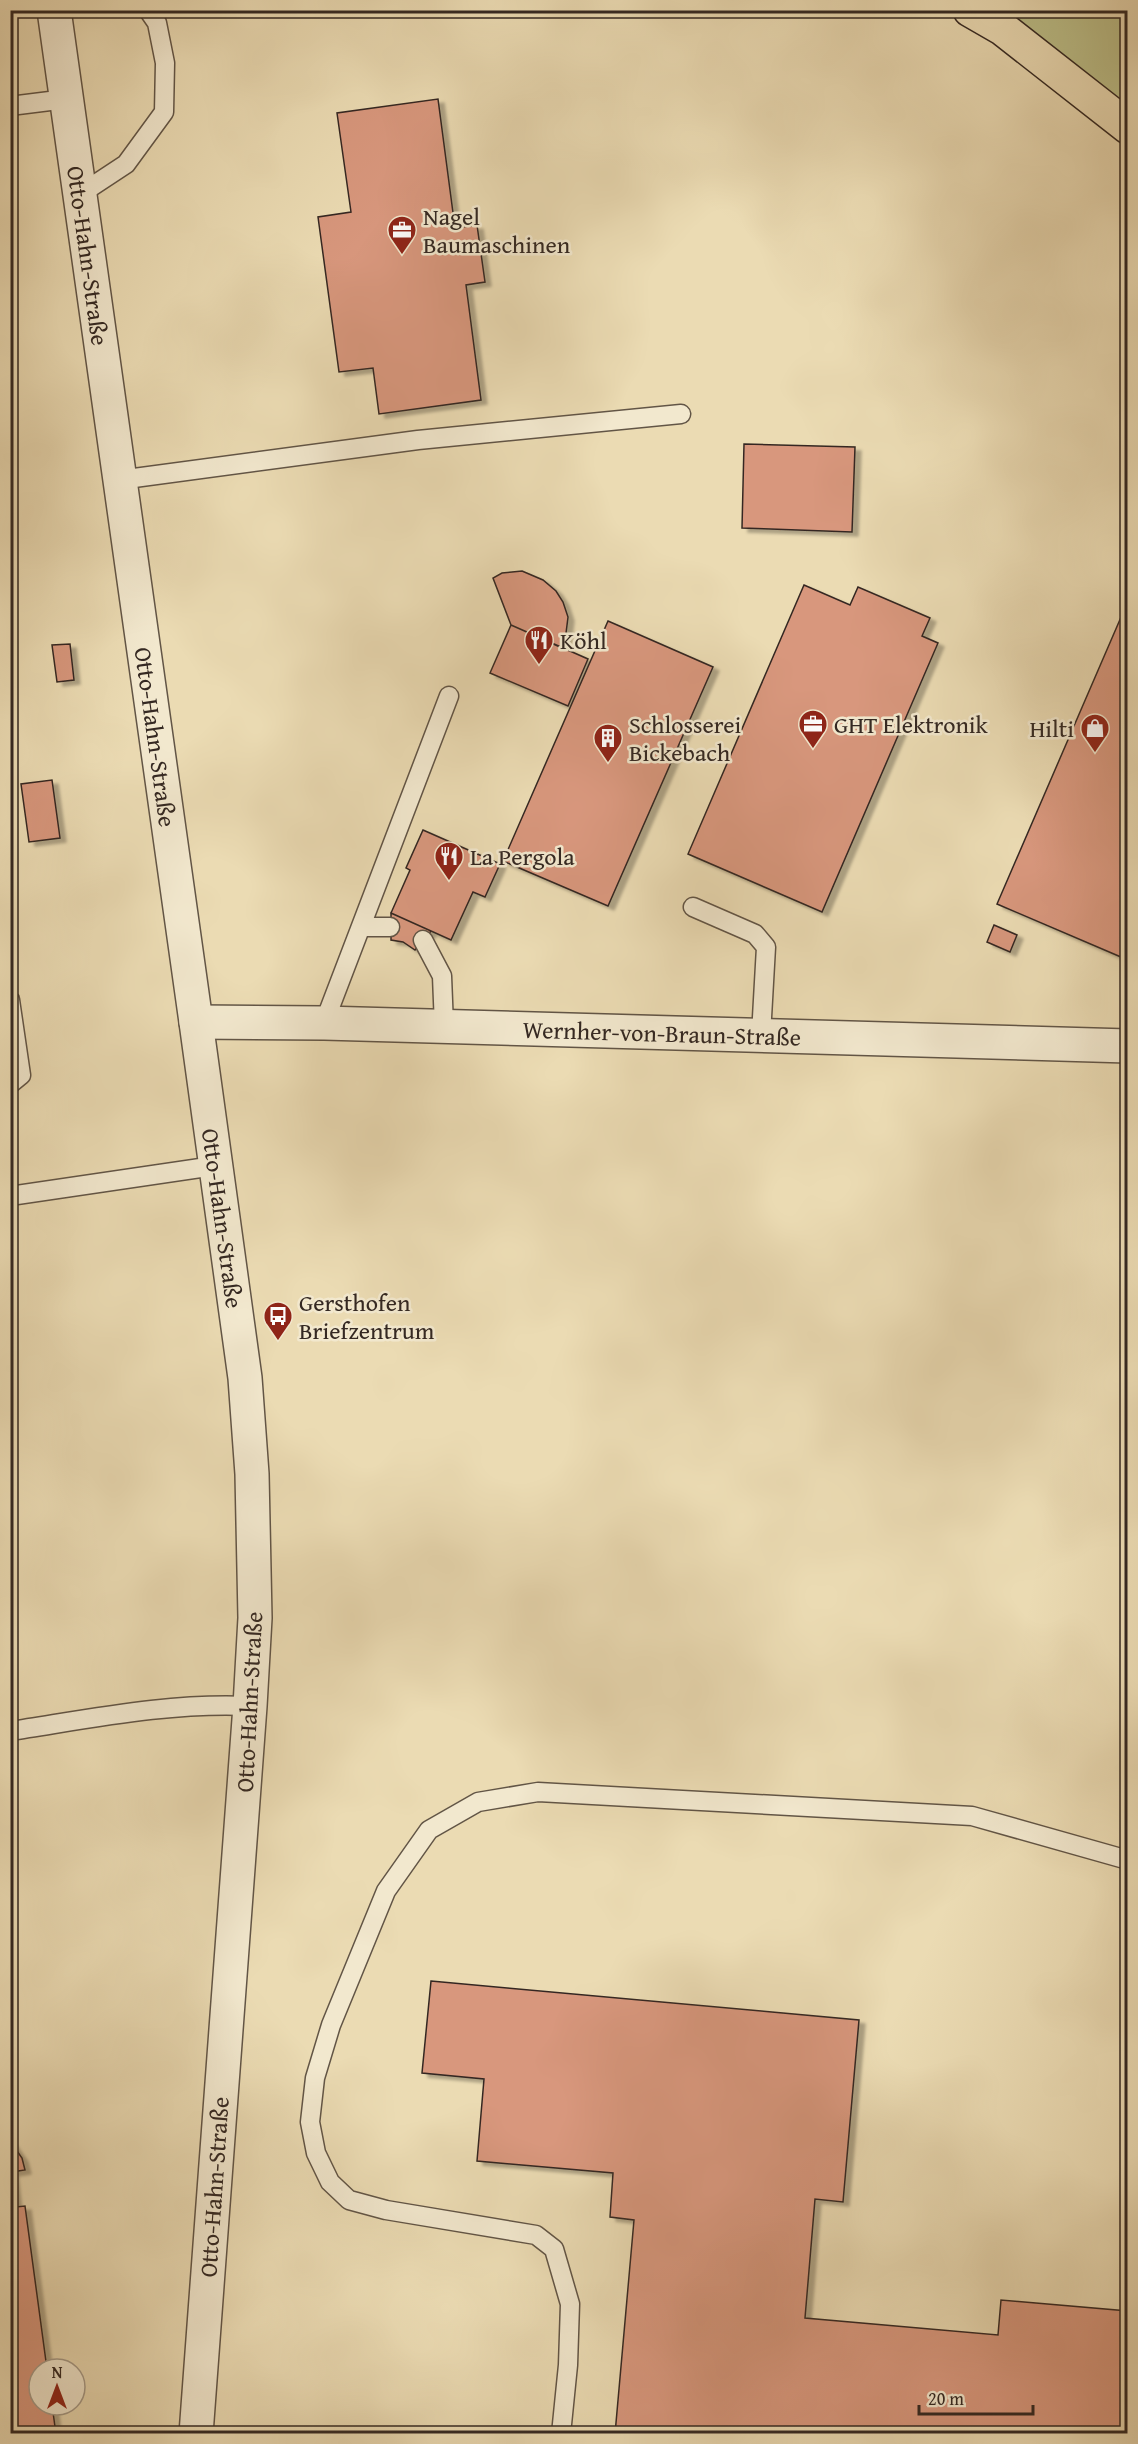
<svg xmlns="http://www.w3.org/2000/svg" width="1138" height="2444" font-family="'Gentium Book Plus',serif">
	<defs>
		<filter id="shadow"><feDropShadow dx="6" dy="4" stdDeviation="1.5" flood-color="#0004"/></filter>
	</defs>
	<rect width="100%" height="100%" fill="#ebdbb3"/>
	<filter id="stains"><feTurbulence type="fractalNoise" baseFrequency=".00333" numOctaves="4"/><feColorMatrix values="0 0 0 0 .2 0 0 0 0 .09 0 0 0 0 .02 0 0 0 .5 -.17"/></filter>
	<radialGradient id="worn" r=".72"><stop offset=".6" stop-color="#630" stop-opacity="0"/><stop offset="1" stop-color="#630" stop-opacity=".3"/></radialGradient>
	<path fill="#bcbf89" stroke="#787456" stroke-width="1.5" d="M998,11h129v94l-123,-91z"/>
	<path fill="#d8977d" stroke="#342822" stroke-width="1.5" filter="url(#shadow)" d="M438,99l17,129 22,-3 8,57 -19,3 15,115 -102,14 -6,-46 -34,4 -21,-155 33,-5 -14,-99z
		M744,444l111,3 -3,85 -110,-4z
		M522,571l21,9 13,11 7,11 5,15 -4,32 -53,-24 -18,-47 9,-5z
		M804,585l46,20 8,-18 72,31 -8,18 16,7 -116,269 -134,-58z
		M1128,601v359l-131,-56z
		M608,621l105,46 -105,239 -105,-45z
		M511,625l77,34 -20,47 -78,-33z
		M70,644l4,36 -17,2 -5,-37z
		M52,780l8,58 -31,4 -8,-58z
		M423,830l77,34 -15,33 -12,-5 -22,48 -60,-27 19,-43 -4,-2z
		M391,913l40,18 -16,19 -12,-8 -12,-2z
		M994,925l23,10 -7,17 -23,-10z
		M431,1981l428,39 -16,182 -28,-3 -10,119 193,17 3,-35 127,11v123h-513l19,-214 -24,-3 3,-44 -136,-12 7,-82 -62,-6z
		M10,2141l12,17 3,12 -13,2 4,35 9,-1 22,163h-8v36h13l4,29h-46z"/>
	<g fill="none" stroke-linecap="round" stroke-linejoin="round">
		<g stroke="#625546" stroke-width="21">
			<path id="service" d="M10,106l56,-7
				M79,195l47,-31 38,-52 1,-49 -8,-40 -9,-13
				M119,480l299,-40 263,-26
				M693,907l62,27 11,13 -5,88
				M361,927h29
				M423,940l19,36 2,50
				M10,1000l11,75 -11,9
				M324,1023l125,-327
				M10,1196l204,-30
				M10,1731c79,-12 160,-29 240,-25
				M561,2434l7,-69 2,-61 -16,-55 -18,-14 -150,-25 -37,-10 -19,-18 -14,-29 -6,-31 5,-44 16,-53 55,-134 43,-61 49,-28 60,-10 434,24 156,44"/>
		</g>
		<g stroke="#625546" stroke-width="36">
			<g id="minor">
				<path id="s1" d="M196,1022l128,1 804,23"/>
			</g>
		</g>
		<g stroke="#625546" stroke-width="36">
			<g id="tertiary">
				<path id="s2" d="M54,10l142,1012 49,356 7,96 3,144 -5,88 -54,728"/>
			</g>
		</g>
		<g stroke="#342822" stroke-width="36">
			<path id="motorway" d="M970,10l33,19 125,98"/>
		</g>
		<use href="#service" stroke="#f2e8ce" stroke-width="18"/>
		<use href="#minor" stroke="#f2e8ce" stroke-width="33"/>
		<use href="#tertiary" stroke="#f2e8ce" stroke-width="33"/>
		<use href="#motorway" stroke="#ebdbb3" stroke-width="33"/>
	</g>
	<defs>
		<g id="office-pin" transform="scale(1.5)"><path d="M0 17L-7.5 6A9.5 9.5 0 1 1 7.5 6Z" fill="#8f2418" stroke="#f2e8ce"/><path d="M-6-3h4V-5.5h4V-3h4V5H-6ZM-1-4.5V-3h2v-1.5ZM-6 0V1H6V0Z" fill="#fff"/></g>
		<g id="restaurant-pin" transform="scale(1.5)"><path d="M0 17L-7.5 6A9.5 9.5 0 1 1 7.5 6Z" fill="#8f2418" stroke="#f2e8ce"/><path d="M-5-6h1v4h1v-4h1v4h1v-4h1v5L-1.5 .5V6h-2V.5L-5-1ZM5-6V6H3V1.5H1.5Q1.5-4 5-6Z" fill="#fff"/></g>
		<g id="shop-pin" transform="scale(1.5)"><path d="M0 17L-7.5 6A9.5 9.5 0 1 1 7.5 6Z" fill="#8f2418" stroke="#f2e8ce"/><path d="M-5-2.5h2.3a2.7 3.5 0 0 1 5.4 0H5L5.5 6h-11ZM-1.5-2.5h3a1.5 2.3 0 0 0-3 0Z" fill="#fff"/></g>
		<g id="building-pin" transform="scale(1.5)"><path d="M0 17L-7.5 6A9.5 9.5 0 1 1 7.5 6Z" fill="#8f2418" stroke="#f2e8ce"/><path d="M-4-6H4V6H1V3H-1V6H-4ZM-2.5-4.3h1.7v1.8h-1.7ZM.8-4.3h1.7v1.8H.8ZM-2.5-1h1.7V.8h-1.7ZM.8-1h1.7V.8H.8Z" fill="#fff"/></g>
		<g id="bus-pin" transform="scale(1.5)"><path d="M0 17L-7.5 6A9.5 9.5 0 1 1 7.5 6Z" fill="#8f2418" stroke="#f2e8ce"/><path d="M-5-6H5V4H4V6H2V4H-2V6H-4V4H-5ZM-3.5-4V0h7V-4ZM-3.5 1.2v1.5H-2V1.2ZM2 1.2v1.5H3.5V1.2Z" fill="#fff"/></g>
	</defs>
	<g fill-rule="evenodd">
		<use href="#office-pin" x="402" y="230"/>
		<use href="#restaurant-pin" x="539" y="640"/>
		<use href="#office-pin" x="813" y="724"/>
		<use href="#shop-pin" x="1095" y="728"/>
		<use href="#building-pin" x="608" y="738"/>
		<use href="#restaurant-pin" x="449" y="856"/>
		<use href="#bus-pin" x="278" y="1316"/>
	</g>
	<g text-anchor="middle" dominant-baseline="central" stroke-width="5" stroke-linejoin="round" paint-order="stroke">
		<g font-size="24" fill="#342822" stroke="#f2e8ce" text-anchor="start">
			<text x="423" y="216">Nagel<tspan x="423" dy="28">Baumaschinen</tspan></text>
			<text x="560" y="640">Köhl</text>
			<text x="629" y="724">Schlosserei<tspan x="629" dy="28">Bickebach</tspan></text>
			<text x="834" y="724">GHT Elektronik</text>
			<text x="1074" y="728" text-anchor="end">Hilti</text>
			<text x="470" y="856">La Pergola</text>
			<text x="299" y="1302">Gersthofen<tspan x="299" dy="28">Briefzentrum</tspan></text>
		</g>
		<g font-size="24" fill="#342822" stroke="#f2e8ce">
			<text stroke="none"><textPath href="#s2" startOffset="248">Otto-Hahn-Straße</textPath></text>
			<text stroke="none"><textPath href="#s2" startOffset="734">Otto-Hahn-Straße</textPath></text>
			<text stroke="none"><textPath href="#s1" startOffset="466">Wernher-von-Braun-Straße</textPath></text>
			<text stroke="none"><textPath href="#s2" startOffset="1220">Otto-Hahn-Straße</textPath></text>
			<text transform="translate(249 1702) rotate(-87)">Otto-Hahn-Straße</text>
			<text transform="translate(214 2187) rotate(-86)">Otto-Hahn-Straße</text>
		</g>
	</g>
	<rect width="1138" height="2444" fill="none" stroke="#ebdbb3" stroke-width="36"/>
	<rect x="12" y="12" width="1114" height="2420" fill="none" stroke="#342822" stroke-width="3"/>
	<rect x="18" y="18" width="1102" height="2408" fill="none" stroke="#342822" stroke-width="1.5"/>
	<g transform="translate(57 2387)"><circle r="28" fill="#f2e8ce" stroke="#a69b89" stroke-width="1.5"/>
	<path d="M0-4.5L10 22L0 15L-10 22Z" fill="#8f2418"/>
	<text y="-9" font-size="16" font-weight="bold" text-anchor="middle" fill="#342822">N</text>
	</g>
	<path d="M919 2405v9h114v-9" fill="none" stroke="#342822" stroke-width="3"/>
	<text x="928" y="2405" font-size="18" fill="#342822" stroke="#f2e8ce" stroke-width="4.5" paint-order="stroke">20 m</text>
	<rect width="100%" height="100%" filter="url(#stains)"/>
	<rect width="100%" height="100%" fill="url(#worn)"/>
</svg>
